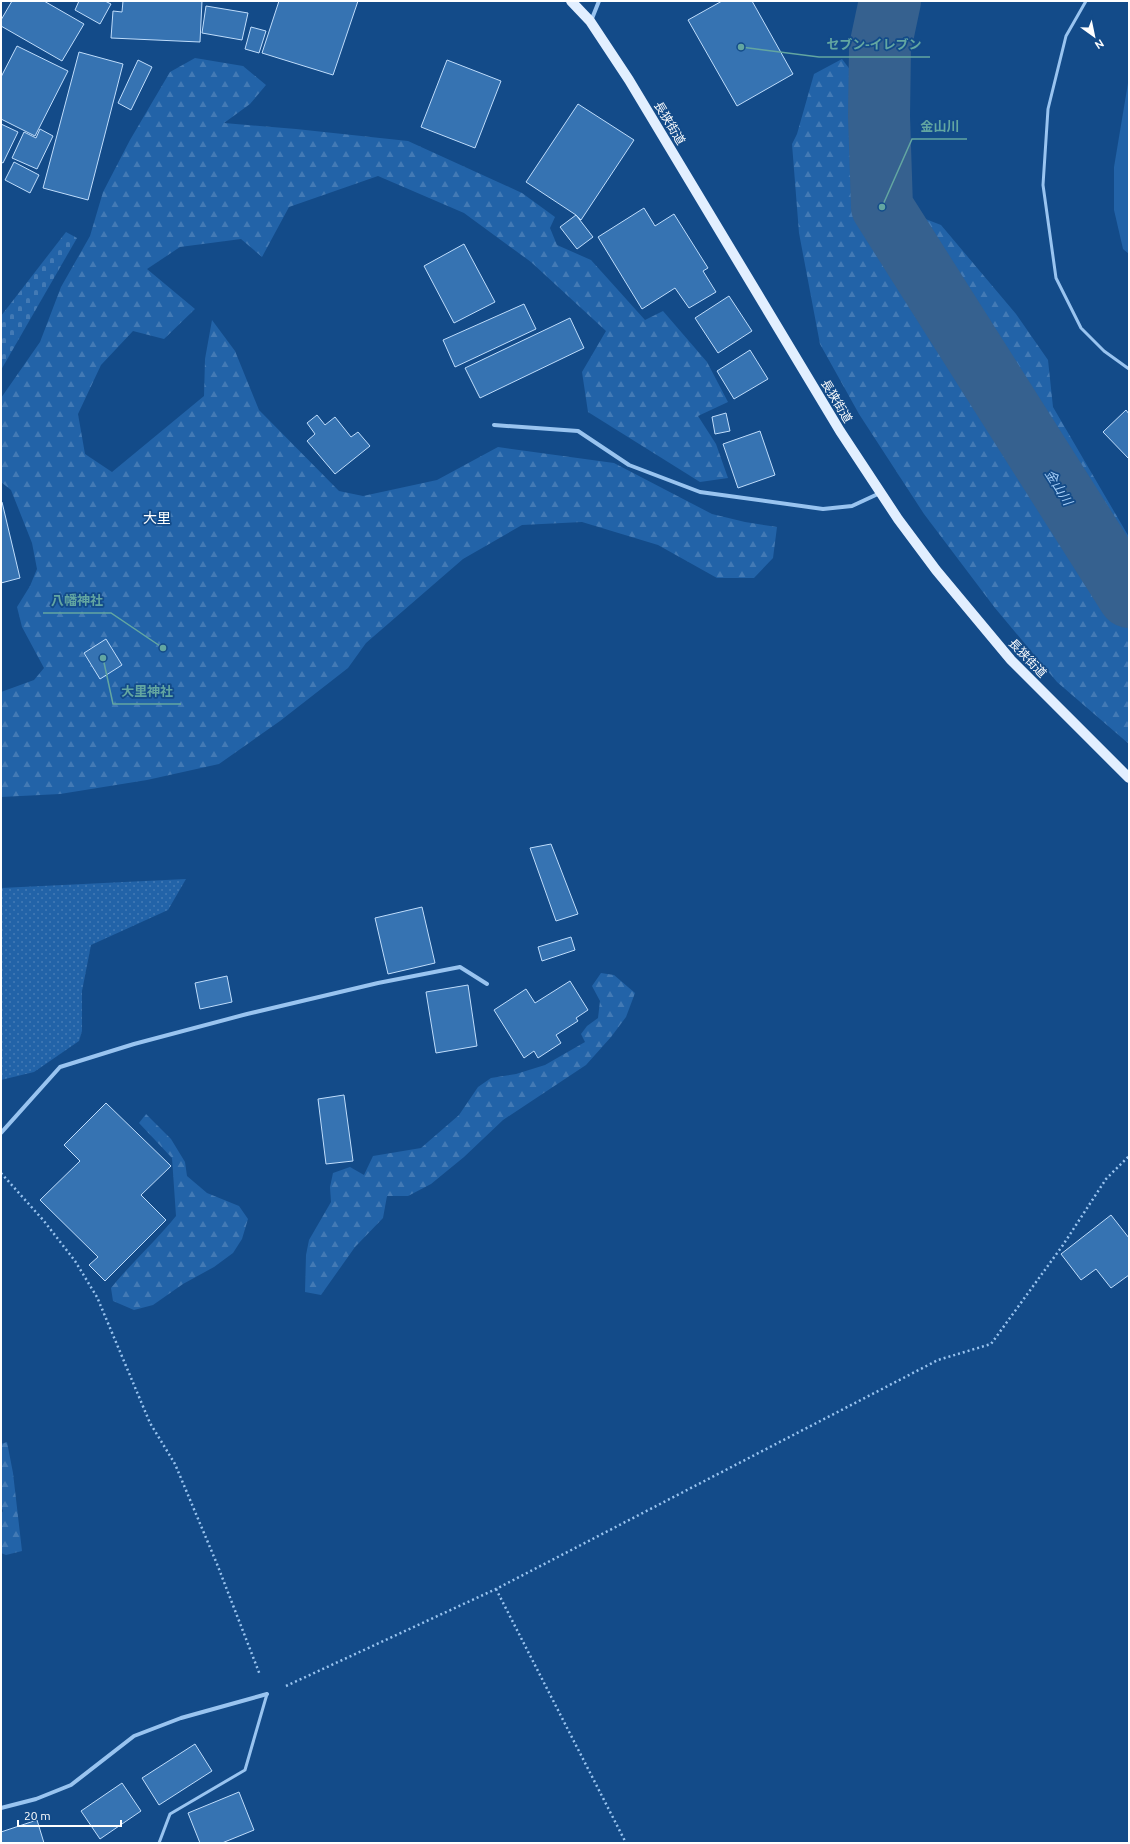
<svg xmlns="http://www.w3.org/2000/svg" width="1130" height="1844" font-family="Ubuntu,'Noto Sans JP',sans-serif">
	<defs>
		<pattern id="grass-dots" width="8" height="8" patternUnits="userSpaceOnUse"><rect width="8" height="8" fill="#2263a8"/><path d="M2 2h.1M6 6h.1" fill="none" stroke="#437ab5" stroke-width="1.8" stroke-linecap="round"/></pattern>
		<pattern id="forest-firs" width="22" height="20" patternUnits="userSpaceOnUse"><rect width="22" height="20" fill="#2263a8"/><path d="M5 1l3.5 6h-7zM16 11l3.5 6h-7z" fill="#437ab5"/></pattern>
		<pattern id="cemetery-stones" width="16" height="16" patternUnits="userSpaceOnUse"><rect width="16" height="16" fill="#2263a8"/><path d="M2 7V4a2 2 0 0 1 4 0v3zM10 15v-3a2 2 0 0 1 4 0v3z" fill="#437ab5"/></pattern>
	</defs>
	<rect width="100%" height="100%" fill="#134b89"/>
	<path fill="url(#grass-dots)" d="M186,879l-18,31 -77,35 -9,46v40l-3,10 -45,31 -33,8v-192z"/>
	<path fill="url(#forest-firs)" d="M195,58l48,8 23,19 -16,19 -26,19 72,6 112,12 114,52 33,24 -5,11 7,17 34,15 54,60 18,-9 44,51 21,40 -30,14 18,28 12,34 -28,4 -112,-70 -6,-40 24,-41 -75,-69 -67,-49 -86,-37 -89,31 -27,50 -21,-18 -61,8 -33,22 48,40 -31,30 -31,-8 -32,34 -23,49 7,40 27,18 92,-76 1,-37 7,-39 23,31 24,59 80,81 24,5 74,-16 61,-33 116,16 98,51 33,8 32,5 -4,31 -19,20h-37l-59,-33 -76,-23 -60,3 -59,34 -97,84 -18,25 -68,53 -61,43 -72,16 -87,14 -59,3v-105l33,-12 10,-12 -22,-41 -5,-20 13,-21 7,-17 -5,-26 -21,-53 -10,-8v-84l39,-56 21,-55 29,-51 13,-44 27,-52 40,-68z
		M842,59l19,25 4,75 45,54 31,12 75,89 32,46 5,47 76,130v207l-72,-62 -62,-74 -71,-94 -65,-100 -39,-70 -21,-111 -7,-89 5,-10 17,-60z
		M601,973l13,2 21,18 -9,24 -15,20 -25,28 -83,55 -39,37 -33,27 -23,12h-21l-4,22 -28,29 -34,48 -16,-3 1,-37 3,-15 22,-38 -1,-15 3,-14 17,-6 14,8 9,-19 48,-8 38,-33 19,-28 13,-9 25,-4 29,-9 40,-23 -4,-8 6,-8 11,-8 2,-17 -8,-15z
		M146,1114l25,25 14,23 2,14 20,17 32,13 9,13 -6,20 -9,14 -19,14 -31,17 -30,21 -19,5 -21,-9 -2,-13c21,-26 45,-47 65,-72l-4,-58 -33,-35z
		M7,1442l6,31 9,78 -16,4 -5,-2v-39l2,-3 -2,-5v-62z"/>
	<path fill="url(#cemetery-stones)" d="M66,232l11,6 -76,132v-54z"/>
	<path fill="#2263a8" d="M1129,77v177l-6,-5 -9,-39v-43z"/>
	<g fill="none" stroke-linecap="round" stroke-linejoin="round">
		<path stroke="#36618f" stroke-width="62" d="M890,1l-10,47 -1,68 3,91 247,390"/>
	</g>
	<path fill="#3673b2" stroke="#bfddfc" d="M12,1h32l40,23 -22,37 -61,-35v-6z
		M79,1h26l6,3 -11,20 -25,-14z
		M123,1h79l-2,41 -89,-4 2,-27 9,1z
		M279,1h79l-25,74 -71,-22z
		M722,1h30l41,73 -56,32 -49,-86z
		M206,6l42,7 -6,27 -40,-7z
		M251,27l15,4 -7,22 -14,-4z
		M17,46l51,25 -33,65 -34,-17v-42z
		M79,52l44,12 -35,136 -45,-12z
		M138,60l14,7 -21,43 -13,-7z
		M447,60l54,21 -26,67 -54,-21z
		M578,104l56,36 -53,80 -5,-5 -50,-33z
		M1,124l17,8 -15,31 -2,-1z
		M40,129l13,7 -16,33 -25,-11 12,-26 12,6z
		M14,162l25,13 -9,18 -25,-13z
		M644,208l11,18 19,-12 34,54 -5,3 13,21 -27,16 -14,-20 -33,21 -44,-72z
		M576,215l17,22 -16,12 -17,-22z
		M464,244l31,58 -41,21 -30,-57z
		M729,296l23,35 -34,22 -23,-35z
		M524,304l12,25 -81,38 -12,-27z
		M570,318l14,30 -104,50 -15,-30z
		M750,350l18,29 -34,20 -17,-28z
		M1126,410l3,4v45l-26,-27z
		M726,413l4,18 -15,3 -3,-17z
		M317,415l8,10 10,-8 16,20 7,-5 12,14 -35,28 -28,-33 8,-7 -8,-11z
		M760,431l15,44 -37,13 -15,-44z
		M1,502h1l18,76 -19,5z
		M106,639l16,26 -22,14 -16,-26z
		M551,844l27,70 -22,7 -26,-73z
		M422,907l13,56 -47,11 -13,-56z
		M571,937l4,13 -33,11 -4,-14z
		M227,976l5,26 -32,7 -5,-26z
		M570,981l18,29 -12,8 2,3 -22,14 5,8 -23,15 -4,-7 -10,7 -30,-48 32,-21 9,14z
		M468,985l9,61 -41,7 -10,-61z
		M344,1095l9,66 -27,3 -8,-65z
		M106,1103l65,63 -30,29 25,25 -61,61 -16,-16 9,-8 -58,-57 40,-39 -16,-16z
		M1111,1215l18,23v37l-18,13 -15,-19 -15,11 -20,-26z
		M195,1744l17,27 -53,34 -17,-27z
		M122,1783l19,28 -41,28 -19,-28z
		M239,1792l15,38 -32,13h-22l-12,-30z
		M37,1820l7,23h-43v-11z"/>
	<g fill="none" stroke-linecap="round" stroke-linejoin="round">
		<path stroke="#99c4f0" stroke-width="2.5" stroke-dasharray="2 3" stroke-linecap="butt" d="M1,1173l43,48 31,40 22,36 53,126 25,41 42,100 43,111
			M496,1589l130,254
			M286,1686l210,-97 442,-229 53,-16 72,-99 43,-66 23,-23"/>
		<path stroke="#99c4f0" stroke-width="3" d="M1086,1l-20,35 -18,73 -5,76 13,93 25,50 23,23 25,18
			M159,1843l11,-29 75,-44 22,-76"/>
		<path stroke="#99c4f0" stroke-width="4" d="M591,21l8,-20
			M494,425l84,6 51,34 71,27 123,17 29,-3 28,-13
			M1,1133l59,-66 74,-23 113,-30 131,-31 82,-16 27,17
			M1,1808l35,-9 35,-14 63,-49 47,-18 86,-24"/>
		<path stroke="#e2efff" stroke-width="10" d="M571,1l19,20 39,59 211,351 58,88 38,51 75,90 118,118"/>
	</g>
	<g text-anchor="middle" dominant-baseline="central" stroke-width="3.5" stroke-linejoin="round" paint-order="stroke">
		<g font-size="12" fill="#fff" stroke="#134b89">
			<text transform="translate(670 123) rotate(59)">長狭街道</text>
			<text transform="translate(837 401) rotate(59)">長狭街道</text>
			<text transform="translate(1028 658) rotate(46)">長狭街道</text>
		</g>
		<g font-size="13" font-style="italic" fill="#a5cef8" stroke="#134b89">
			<text transform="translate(1059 487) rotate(58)">金山川</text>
		</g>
		<g font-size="14" fill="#fff" stroke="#134b89">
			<text x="157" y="518">大里</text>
		</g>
	</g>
	<path fill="none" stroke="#63a6a1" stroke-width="1.5" d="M741 47L819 57H930M882 207L912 139H967M163 648L111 613H43M103 658L113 704H181"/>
	<g fill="#63a6a1" stroke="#134b89" stroke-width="1.5">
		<circle cx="741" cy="47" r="4"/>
		<circle cx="882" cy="207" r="4"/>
		<circle cx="163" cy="648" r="4"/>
		<circle cx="103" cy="658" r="4"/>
	</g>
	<g font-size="13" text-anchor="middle" font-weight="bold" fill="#63a6a1" stroke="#134b89" stroke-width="3.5" stroke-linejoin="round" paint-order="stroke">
		<text x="874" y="49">セブン-イレブン</text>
		<text x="940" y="131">金山川</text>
		<text x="77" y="605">八幡神社</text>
		<text x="147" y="696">大里神社</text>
	</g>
	<rect width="1130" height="1844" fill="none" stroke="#ffffff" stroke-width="4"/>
	<g transform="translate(1094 36) rotate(147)" stroke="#134b89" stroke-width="3" paint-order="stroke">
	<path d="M0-3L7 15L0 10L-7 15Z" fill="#ffffff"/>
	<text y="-6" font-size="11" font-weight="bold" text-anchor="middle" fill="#ffffff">N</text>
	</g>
	<path d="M18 1820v6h103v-6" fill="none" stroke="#ffffff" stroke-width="2"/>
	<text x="24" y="1820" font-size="12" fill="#ffffff" stroke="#134b89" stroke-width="3" paint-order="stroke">20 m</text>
</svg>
